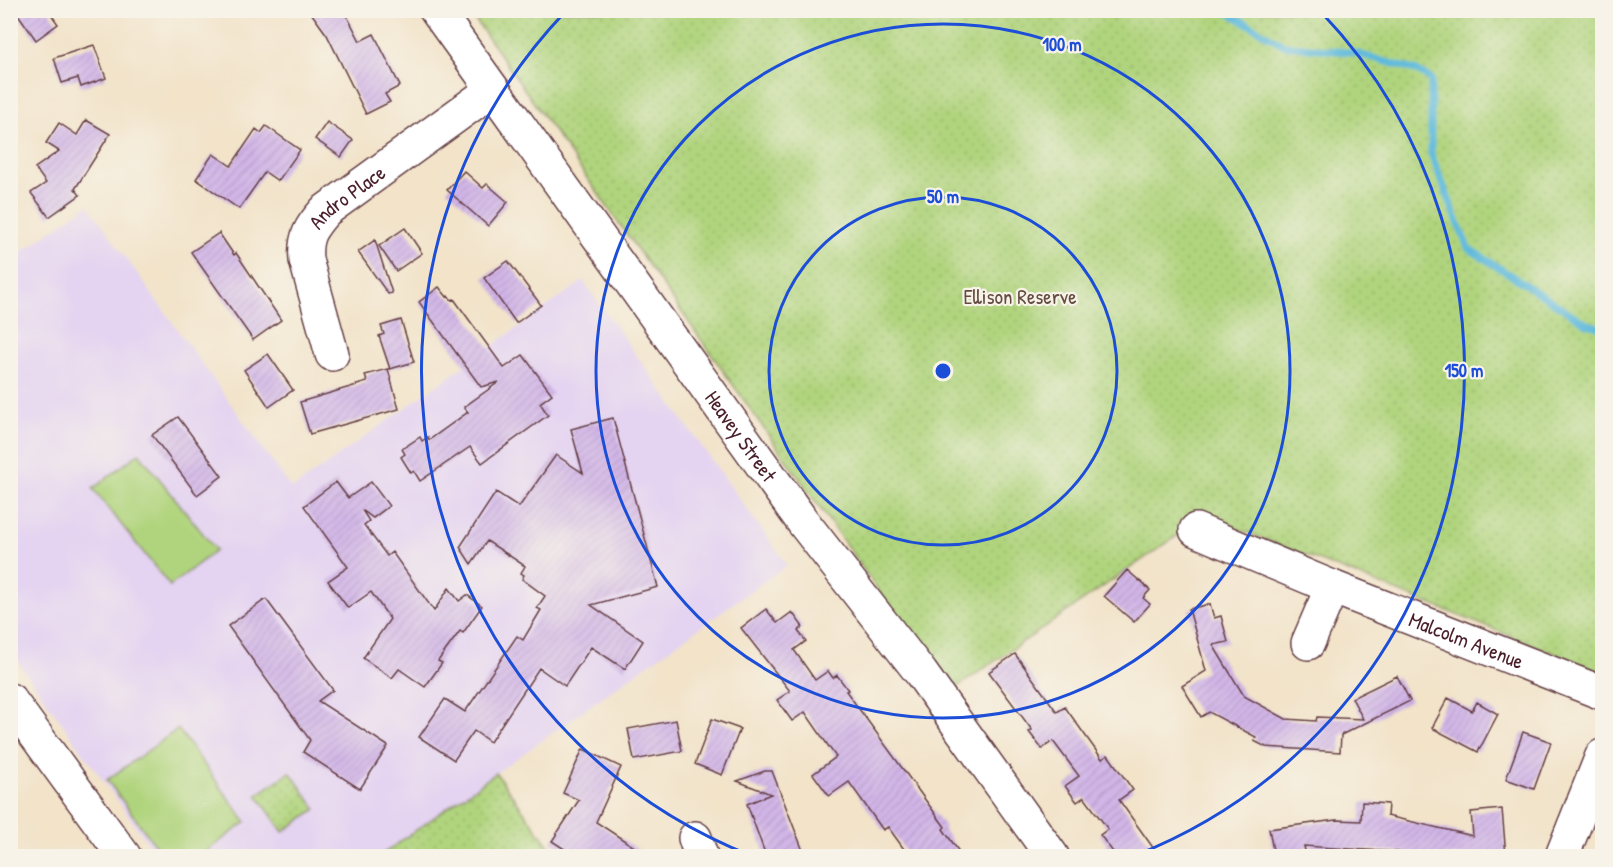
<svg xmlns="http://www.w3.org/2000/svg" width="1613" height="867" font-family="'Patrick Hand',sans-serif">
	<defs>
		<pattern id="park-dots" width="8" height="8" patternUnits="userSpaceOnUse" patternTransform="scale(1.5)"><rect width="8" height="8" fill="#b0d47d"/><path d="M2 2h.1M6 6h.1" fill="none" stroke="#99b66c" stroke-width="1.8" stroke-linecap="round"/></pattern>
		<pattern id="building-hatch" width="6" height="6" patternUnits="userSpaceOnUse" patternTransform="scale(1.5)"><rect width="6" height="6" fill="#d2b6e8"/><path d="M-1 1l2-2M0 6l6-6M5 7l2-2" fill="none" stroke="#b69cc7"/></pattern>
	</defs>
	<rect width="100%" height="100%" fill="#f7f3e8"/>
	<filter id="ink" filterUnits="userSpaceOnUse"><feTurbulence type="fractalNoise" baseFrequency=".0167" numOctaves="2"/><feDisplacementMap in="SourceGraphic" scale="12" xChannelSelector="R" yChannelSelector="G"/><feConvolveMatrix kernelMatrix="1 2 1 2 8 2 1 2 1" color-interpolation-filters="sRGB"/></filter>
	<filter id="wash" filterUnits="userSpaceOnUse"><feTurbulence type="fractalNoise" baseFrequency=".008" numOctaves="4" result="noise"/><feDisplacementMap in="SourceGraphic" scale="24" xChannelSelector="R" yChannelSelector="G"/><feGaussianBlur stdDeviation="1.35" result="paint"/><feColorMatrix in="noise" values="0 0 0 0 0 0 0 0 0 0 0 0 0 0 0 0 0 1.4 0 .05"/><feComposite in="paint" operator="in"/></filter>
	<g filter="url(#wash)">
		<rect width="100%" height="100%" fill="#f2e3c9"/>
		<path fill="#e4d3f1" d="M88,205l204,284 291,-208 204,284 -407,291h-223l-146,-204 -1,-392z"/>
		<path fill="#b0d47d" stroke="#7d7a54" stroke-width="1.5" d="M139,453l77,97 -46,36 -77,-97z
			M178,729l68,93 -46,34h-37l-56,-76z"/>
		<path fill="url(#park-dots)" stroke="#7d7a54" stroke-width="1.5" d="M469,11h1133v661l-396,-156 -256,176z
			M290,772l26,37 -33,23 -26,-37z
			M496,773l60,83h-176z"/>
		<g fill="none" stroke-linecap="round" stroke-linejoin="round">
			<path stroke="#5ebadc" stroke-width="7" d="M1224,10l60,35 71,8 60,17 16,9v75l37,94 119,76 15,4"/>
		</g>
		<g id="blocks">
			<path fill="url(#building-hatch)" d="M15,10h33l10,14 -22,16z
				M309,10h35l16,31 14,-7 26,52 -15,8 5,8 -24,12 -39,-79z
				M94,45l12,33 -25,9 -3,-9 -16,5 -8,-25z
				M86,120l24,14 -35,55 5,6 -31,22 -18,-24 15,-10 -11,-15 24,-17 -13,-8 13,-20 18,12z
				M327,122l26,18 -12,17 -26,-18z
				M266,126l34,24 -22,31 -13,-9 -26,37 -43,-30 17,-25 18,12 25,-37 5,4z
				M464,171l19,17 4,-4 21,18 -20,24 -41,-36z
				M405,228l17,25 -26,18 -17,-25z
				M219,233l15,22 2,-2 45,67 -28,20 -62,-88z
				M375,240l17,53 -4,1 -30,-42z
				M508,261l33,44 -25,18 -32,-45z
				M439,287l8,10 1,-1 4,4 2,-1 50,69 19,-13 29,39 -12,9 8,12 -66,48 -12,-16 -50,34 -6,-10 -3,2 -10,-16 4,-3 -3,-5 18,-12 2,4 6,-4 1,3 39,-28 -4,-5 35,-25 -18,5 -62,-85z
				M401,320l13,42 -24,7 -11,-33 5,-2 -3,-8z
				M268,354l25,36 -24,17 -25,-37z
				M388,369l11,40 -89,25 -10,-32 67,-20 -2,-7z
				M178,417l44,59 -25,19 -45,-60z
				M613,418l45,169 -67,18 52,36 -18,28 -34,-22 -26,39 -26,-18 -49,74 -16,-11 -20,29 -35,-23 26,-38 20,13 52,-76 6,4 18,-30 -4,-2 8,-12 -23,-17 2,-4 -3,-2 4,-7 -38,-25 -16,23 -11,-17 36,-55 23,15 37,-52 27,18 -12,-44z
				M336,482l12,16 23,-16 18,24 -16,12 -11,-8 7,11 -5,4 23,31 5,-4 42,59 15,-23 10,13 8,-6 15,11 -19,27 -3,-2 -22,30 4,2 -17,24 -26,-18 -7,9 -29,-20 27,-39 -19,-27 -23,16 -20,-27 20,-14 -44,-61z
				M1127,570l23,20 -7,8 7,6 -16,18 -30,-26z
				M266,599l67,91 -15,11 70,45 -28,43 -57,-37 7,-12 -82,-114z
				M1210,604l4,14 7,-2 7,26 -15,3 31,51 42,23 30,2 1,-4 46,2 -11,-21 45,-22 13,25 -69,34 -1,17 -74,-5 -12,-6 2,-4 -47,-25 -8,5 -19,-31 24,-15 -17,-62z
				M766,609l11,14 15,-11 11,15 -5,4 8,10 -12,9 21,30 13,-9 5,7 4,-3 11,15 -2,1 99,136 -2,2 19,27h-53l-21,-29 -5,3 -34,-48 -20,14 -16,-22 23,-17 -31,-45 -13,9 -15,-21 13,-9 -49,-63z
				M1015,654l42,58 8,-5 37,52 6,-4 25,35 -14,10 40,56h-43l-16,-21 8,-6 -24,-32 -7,5 -12,-16 14,-10 -26,-35 -11,8 -13,-17 3,-2 -43,-58z
				M1448,698l24,13 5,-9 21,12 -20,38 -46,-24z
				M712,719l28,10 -18,46 -27,-11z
				M676,720l6,31 -48,9 -6,-31z
				M1523,732l28,10 -17,47 -28,-10z
				M583,749l38,18 -25,55 52,34h-73l-23,-15 27,-41 -16,-7z
				M765,771h7l33,85h-39l-19,-52 24,-10 -34,-13z
				M1362,802l26,2 -1,12 86,20 -2,-24 31,-3 4,47h-86l-22,-4 -94,-6 2,10h-32l-5,-27 67,-9 25,1z"/>
		</g>
	</g>
	<g filter="url(#ink)">
		<use href="#blocks" fill-opacity="0" stroke="#633c43" stroke-width="1.5"/>
		<g fill="none" stroke-linecap="round" stroke-linejoin="round">
			<g stroke="#633c43" stroke-width="36">
				<g id="minor">
					<path id="s1" d="M436,10l367,512 118,151 131,183"/>
					<path id="s2" d="M332,354l-26,-94c-2,-23 4,-32 19,-49l167,-121"/>
					<path id="s3" d="M1196,530l136,57 270,106"/>
					<path d="M1308,643l24,-56"/>
					<path d="M10,700l114,156"/>
					<path d="M695,838l6,18"/>
					<path d="M1562,856l40,-100"/>
				</g>
			</g>
			<use href="#minor" stroke="#fff" stroke-width="33"/>
		</g>
	</g>
	<g fill="none" stroke="#1d4ed8" stroke-width="3">
		<circle cx="943" cy="371" r="174"/>
		<circle cx="943" cy="371" r="347"/>
		<path d="M752 856A521 521 0 0 1 565 12M1321 12A521 521 0 0 1 1134 856"/>
	</g>
	<g text-anchor="middle" dominant-baseline="central" stroke-width="4.5" stroke-linejoin="round" paint-order="stroke">
		<g font-size="21" fill="#4a1f2b" stroke="#f7f3e8">
			<text stroke="none"><textPath href="#s2" startOffset="178">Andro Place</textPath></text>
			<text stroke="none"><textPath href="#s1" startOffset="524">Heavey Street</textPath></text>
			<text stroke="none"><textPath href="#s3" startOffset="292">Malcolm Avenue</textPath></text>
		</g>
		<g font-size="21" fill="#644c40" stroke="#f7f3e8">
			<text x="1020" y="296">Ellison Reserve</text>
		</g>
	</g>
	<circle cx="943" cy="371" r="9" fill="#1d4ed8" stroke="#f7f3e8" stroke-width="3"/>
	<g font-size="18" text-anchor="middle" font-weight="bold" fill="#1d4ed8" stroke="#f7f3e8" stroke-width="4.5" stroke-linejoin="round" paint-order="stroke">
		<text x="1062" y="51">100 m</text>
		<text x="943" y="203">50 m</text>
		<text x="1464" y="377">150 m</text>
	</g>
	<rect width="1613" height="867" fill="none" stroke="#f7f3e8" stroke-width="36"/>
</svg>
